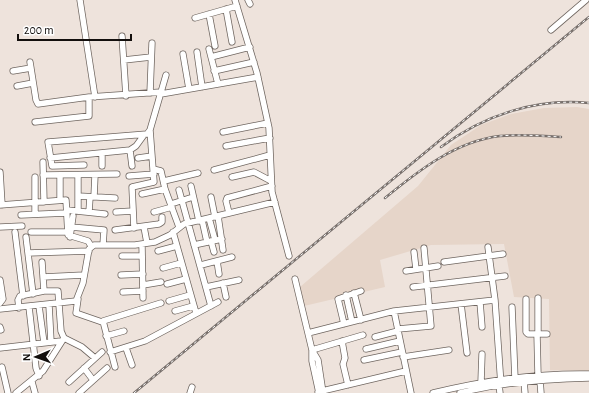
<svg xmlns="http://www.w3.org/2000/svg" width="589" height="393" font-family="'Alegreya Sans',sans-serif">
	<rect width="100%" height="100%" fill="#eee3dc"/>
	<path fill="#e6d5c9" d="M577,107l12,2v262l-39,-1 -1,-71 -35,-2 -10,-53 -73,1 -51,15 5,27 -81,19 -4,-19 118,-101 33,-41 30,-20 30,-11 33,-6z"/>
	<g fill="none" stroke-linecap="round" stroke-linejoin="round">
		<g stroke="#6f6660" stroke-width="7">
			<path id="minor" d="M80,0l15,97
				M235,0l22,73 12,55 3,64 17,64
				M248,0l2,4
				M226,9l6,33
				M209,14l6,32
				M195,18l42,-12
				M551,30l35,-30
				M122,36l4,60
				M209,49l9,35
				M197,52l5,35
				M183,54l6,35
				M211,57l39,-10
				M124,60l27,-3
				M30,62l6,38 2,4 51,-7 72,-5
				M13,71l18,-3
				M214,71l40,-9
				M17,86l16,-3
				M150,93l2,-50
				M161,94l97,-17
				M35,122l54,-6v-19
				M223,132l45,-9
				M226,146l44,-8
				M130,150l2,16
				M102,153v13
				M50,158l80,-8 6,-4 8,-11
				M138,158l14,-2
				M43,162l1,40
				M84,165l-32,1 -4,-24 99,-8 3,-4 16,-55
				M153,169l8,2 4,18 14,38
				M214,170l56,-15
				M0,172l2,33
				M43,175l74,-1
				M60,175v25
				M78,175v36
				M129,176l25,-2
				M232,177l22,-5 17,9
				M164,181l34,-8
				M191,186l8,35
				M179,190l32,116
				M142,194l23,-5
				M78,196l37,2
				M94,197l1,-22
				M211,197l4,20
				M171,204l22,-7
				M0,205l66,-5 2,35 20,6 3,5
				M67,210l38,4
				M89,212l1,-15
				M116,212l17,-1
				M154,212l18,-5
				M229,213l-3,-12 1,-3 45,-12
				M35,214v-37
				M21,215l45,-2
				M218,216l5,34
				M209,218l6,22
				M202,220l5,22
				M0,227l22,-1
				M71,227l33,3 -1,15
				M144,227l3,16
				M134,228l-2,-41 22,-5 -4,-52
				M115,230l44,-6 3,-2v-5
				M15,232l8,64
				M31,232h36
				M173,232l23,81
				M26,237l7,57
				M70,237l3,-21
				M211,241l3,11
				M142,244l1,54
				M194,245l28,-6
				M488,247l7,53 6,85
				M158,251l19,-5
				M414,252l2,17
				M28,253l61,-2
				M122,256h20
				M217,261l2,13
				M42,262l2,29
				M444,262l59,-8
				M201,265l31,-8
				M163,268l18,-5
				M406,271l32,-5
				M121,275l22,-1
				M43,277l41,-2
				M295,279l17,71v11l7,32
				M0,280l3,19 -3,4
				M223,283l3,14
				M167,284l19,-5
				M143,285l18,-3
				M206,287l33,-7
				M413,287l92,-11
				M123,292l20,-1
				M354,293l7,27
				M346,295l6,27
				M538,298v36
				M78,299l-2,14 26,9
				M526,299v33l2,2h19
				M169,301l21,-6
				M480,302l2,25
				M461,304l6,49
				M49,305l2,37
				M39,306l5,37
				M29,307l7,61 3,8
				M512,307l3,72
				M19,308l-1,-8 2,-4 24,-5h14l3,40 3,7 18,9 13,11
				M0,309l76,-8 7,-18 6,-34 5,-4h41l20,-3 15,-7 14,-11 91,-22
				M175,311l18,-5
				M394,311l17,82
				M344,324l-6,-25 23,-8
				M0,327l1,3
				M398,329l33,-3 -7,-78
				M308,333l86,-22 101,-11
				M537,334l1,41
				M106,336l18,-5
				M375,337l23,-6
				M342,341l3,17 -2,6 5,21
				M0,348l61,-7
				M126,348l6,17
				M366,349l34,-8
				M312,350l51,-15
				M312,350l6,10 5,33
				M110,352l35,-11 73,-39
				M403,357l46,-7
				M364,360l38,-8
				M2,367l6,26
				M115,367l-12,-46 58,-18
				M84,368l9,12
				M540,380l1,13
				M524,381l1,12
				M32,382l3,11
				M69,382l33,-30
				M481,382l1,-28
				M499,385l1,8
				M318,392l88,-21
				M16,393l27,-22 21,-33
				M79,393l28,-25
				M190,393l2,-6
				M433,393c53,-13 101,-20 156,-19
				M460,393c42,-11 85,-14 129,-15"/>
		</g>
		<use href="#minor" stroke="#fff" stroke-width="5.5"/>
		<g stroke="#78706c" stroke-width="2.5">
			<path id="rail" d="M441,147c43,-32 95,-49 148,-44
				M385,198c33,-27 71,-57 115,-62 20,-2 41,0 61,1
				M134,393l455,-376"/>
		</g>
		<use href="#rail" stroke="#fff" stroke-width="1" stroke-dasharray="3" stroke-linecap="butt"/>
	</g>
	<g transform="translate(36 357) rotate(268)" stroke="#ffffff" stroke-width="3" paint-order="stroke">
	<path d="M0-3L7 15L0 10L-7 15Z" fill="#130f0d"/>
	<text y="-6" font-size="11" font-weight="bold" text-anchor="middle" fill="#130f0d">N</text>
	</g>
	<path d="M18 34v6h113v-6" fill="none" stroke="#130f0d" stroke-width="2"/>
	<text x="24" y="34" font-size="12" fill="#130f0d" stroke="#ffffff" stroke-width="3" paint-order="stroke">200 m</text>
</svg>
